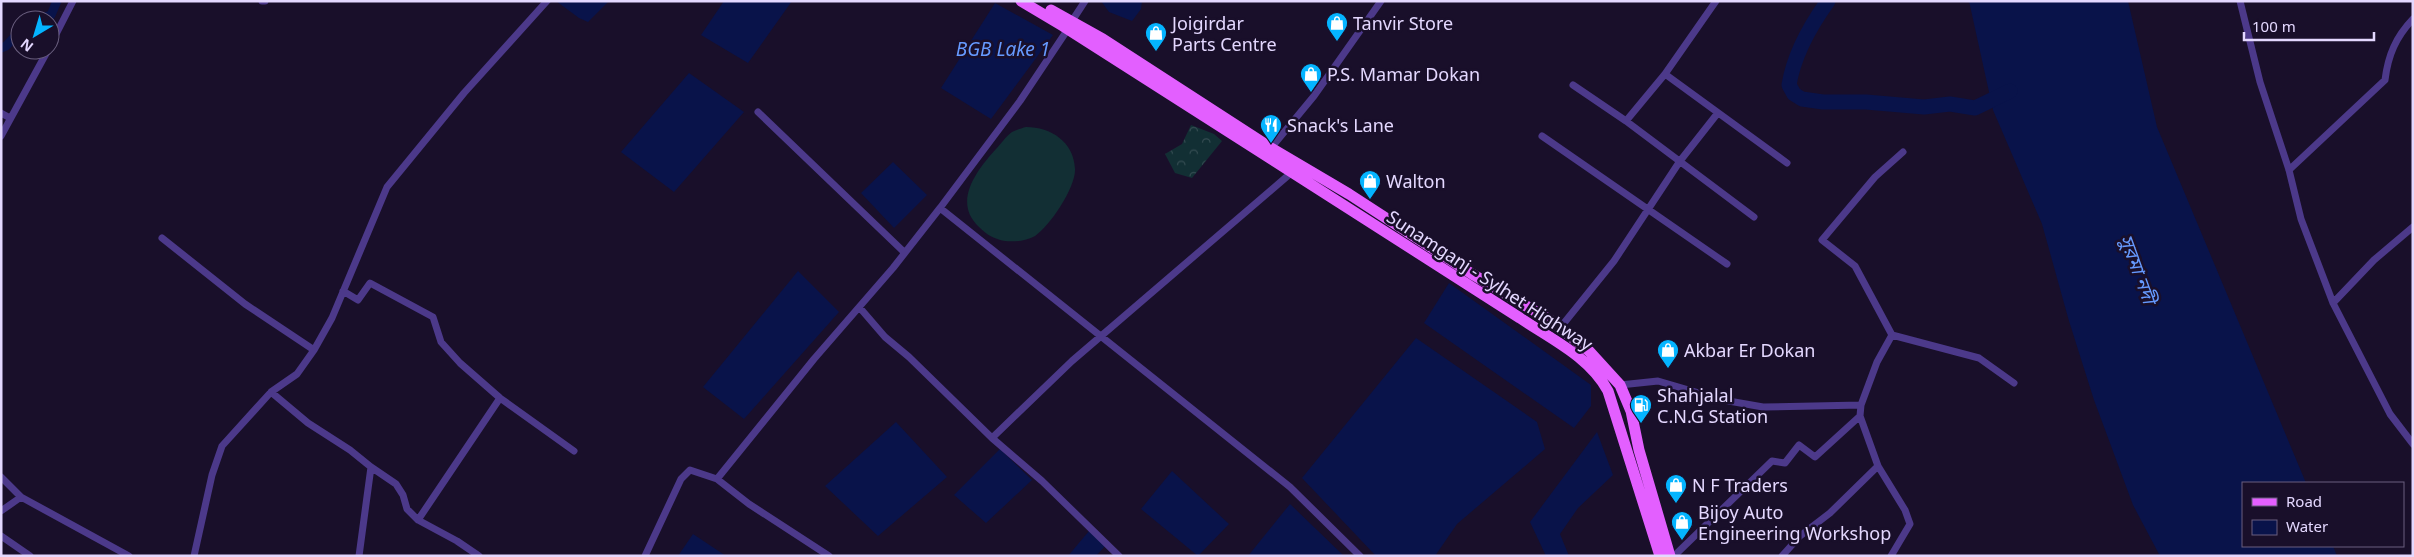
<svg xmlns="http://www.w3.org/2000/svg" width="2414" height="557" font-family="'Noto Sans','Noto Sans Bengali',sans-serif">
	<defs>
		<pattern id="park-crowns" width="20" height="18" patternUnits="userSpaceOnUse" patternTransform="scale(1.25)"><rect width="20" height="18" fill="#122f34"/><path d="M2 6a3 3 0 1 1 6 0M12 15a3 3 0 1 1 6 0" fill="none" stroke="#344c52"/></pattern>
	</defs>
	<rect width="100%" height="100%" fill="#190f2a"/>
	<path fill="url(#park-crowns)" d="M1191,125l23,9 8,7 -30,37 -17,-5 -10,-19 17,-10z"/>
	<path fill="#122f34" d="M1026,127c25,0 48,15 49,42 1,18 -25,57 -40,67 -8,5 -21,6 -30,5 -11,-2 -18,-6 -26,-14 -27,-25 -2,-57 17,-78 5,-5 10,-13 16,-17 4,-2 10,-4 14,-5z"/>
	<path fill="#09134a" d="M556,1h53l-21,21 -9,-4z
		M724,1h68l-44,62 -47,-28z
		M1101,1h41l-1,8 -9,12 -23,-9z
		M1969,1h159l29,126 149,356h-63v63h90l4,10h-177l-27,-51 -39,-105 -25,-79 -27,-97 -49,-114z
		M995,3l58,32 -62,84 -50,-31z
		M689,73l55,39 -70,80 -53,-40z
		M893,162l34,33 -33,33 -33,-35z
		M798,271l41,41 -95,107 -41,-32z
		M1449,283l142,102v21l-17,22 -150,-105z
		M1416,338l121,84 8,27 -88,75 -22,32h-59l-74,-78z
		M896,422l51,55 -69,59 -53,-50z
		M1597,432l16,43 -35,33 -18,26 9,22h-23l-16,-34z
		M1000,449l32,31 -46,43 -32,-28z
		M1172,471l57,53 -31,32 -57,-47z
		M1290,504l54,52h-96z
		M1089,531l17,14 -10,11h-28z
		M693,534l33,22h-48z"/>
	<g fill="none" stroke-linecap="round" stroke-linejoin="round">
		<path stroke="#09134a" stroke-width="9" d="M37,20l14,-5 6,-14
			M1,48l5,-2 14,-15"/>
		<path stroke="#09134a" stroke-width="15" d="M1828,1c-18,25 -34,53 -39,84l5,9 8,5 21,3h43l58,5 26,-3 25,4 35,-17"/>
		<path stroke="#4c398a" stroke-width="7" d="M262,1h3
			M2240,1l20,81 29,88 12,49 32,84 57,111 23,30
			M1072,21l13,-20
			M50,46l23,-45
			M1665,74l122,89
			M1573,85l53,36 128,96
			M758,112l146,140
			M1,113l9,5
			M1626,121l39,-47 51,-73
			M1,136l47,-86
			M1542,136l185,128
			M1271,148l43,-52 67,-95
			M1903,152l-28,25 -53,63 33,26 37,69 87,23 35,25
			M2289,170l96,-90c3,-25 11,-43 28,-61
			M940,208l350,279 70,69
			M162,238l83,66 69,46
			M343,291l15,9 12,-17 63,34 8,25 19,21 40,35 74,53
			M2333,303l41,-43 39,-33
			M860,308l25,29 24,20 83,81 50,43 77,75
			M1560,328l54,-67 66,-100 37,-47
			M1620,385l38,-4 65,19 40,7 98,-2
			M271,392l37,31 42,27 21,17 -12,89
			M992,438l80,-77 219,-188
			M371,467l25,17 7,11 4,14 11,11 39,21 22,15
			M1,477l20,20 108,59
			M717,479l32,25 80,52
			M1,511l20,-14
			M418,520l82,-122
			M1,536l29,20
			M194,556l18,-81 10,-29 49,-54 26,-18 17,-24 18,-32 55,-131 77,-94 83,-92
			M645,556l36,-77 9,-9 27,9 97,-120 79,-91 47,-60 80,-107 48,-72
			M1674,556l98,-95 13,2 14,-18 16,12 45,-41
			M1782,556l18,-20 30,-23 48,-47
			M1891,556l19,-32 -5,-14 -27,-44 -18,-50 1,-11 16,-43 15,-27"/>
		<path stroke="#e35fff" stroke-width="11" d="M1021,1l42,25 457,292c31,21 70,39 88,73l52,165
			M1051,10l52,29 168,109 78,46 123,80 78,46 39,31 31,34 11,26 8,39 31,106"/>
	</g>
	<defs>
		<g id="shop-pin" transform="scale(1.125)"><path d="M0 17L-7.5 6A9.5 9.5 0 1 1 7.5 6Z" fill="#04b4ff" stroke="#190f2a"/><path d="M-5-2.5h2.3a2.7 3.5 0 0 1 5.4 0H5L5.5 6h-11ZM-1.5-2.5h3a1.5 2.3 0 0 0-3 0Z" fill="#fff"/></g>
		<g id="restaurant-pin" transform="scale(1.125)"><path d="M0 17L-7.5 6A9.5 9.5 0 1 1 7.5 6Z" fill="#04b4ff" stroke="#190f2a"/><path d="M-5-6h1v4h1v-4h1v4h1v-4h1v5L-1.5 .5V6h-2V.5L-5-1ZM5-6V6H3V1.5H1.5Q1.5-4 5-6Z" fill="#fff"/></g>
		<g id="fuel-pin" transform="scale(1.125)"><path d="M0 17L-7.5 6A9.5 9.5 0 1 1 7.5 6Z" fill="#04b4ff" stroke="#190f2a"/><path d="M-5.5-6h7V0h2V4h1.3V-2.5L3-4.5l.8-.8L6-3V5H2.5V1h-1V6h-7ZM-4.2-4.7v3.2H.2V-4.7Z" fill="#fff"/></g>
	</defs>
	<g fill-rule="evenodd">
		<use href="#shop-pin" x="1337" y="23"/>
		<use href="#shop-pin" x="1156" y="33"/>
		<use href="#shop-pin" x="1311" y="74"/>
		<use href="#restaurant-pin" x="1271" y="125"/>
		<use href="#shop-pin" x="1370" y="181"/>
		<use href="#shop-pin" x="1668" y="350"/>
		<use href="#fuel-pin" x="1641" y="405"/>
		<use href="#shop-pin" x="1676" y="485"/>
		<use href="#shop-pin" x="1682" y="522"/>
	</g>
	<g text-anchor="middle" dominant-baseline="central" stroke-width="5" stroke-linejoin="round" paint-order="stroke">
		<g font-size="18" fill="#e4d8ff" stroke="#190f2a" text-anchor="start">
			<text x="1172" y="23">Joigirdar<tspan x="1172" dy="21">Parts Centre</tspan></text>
			<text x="1353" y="23">Tanvir Store</text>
			<text x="1327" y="74">P.S. Mamar Dokan</text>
			<text x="1287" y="125">Snack's Lane</text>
			<text x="1386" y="181">Walton</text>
			<text x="1684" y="350">Akbar Er Dokan</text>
			<text x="1657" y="395">Shahjalal<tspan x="1657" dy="21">C.N.G Station</tspan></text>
			<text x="1692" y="485">N F Traders</text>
			<text x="1698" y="512">Bijoy Auto<tspan x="1698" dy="21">Engineering Workshop</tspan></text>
		</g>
		<g font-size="18" fill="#e4d8ff" stroke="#190f2a">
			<text transform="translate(1490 280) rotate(33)">Sunamganj - Sylhet Highway</text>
		</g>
		<g font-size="19" font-style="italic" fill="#669aff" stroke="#190f2a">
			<text x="1003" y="49">BGB Lake 1</text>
			<text transform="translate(2138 269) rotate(70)">সুরমা নদী</text>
		</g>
	</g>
	<rect width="2414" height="557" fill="none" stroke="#e4d8ff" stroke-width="5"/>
	<rect x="2242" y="482" width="162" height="65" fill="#190f2a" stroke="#6a5f7f"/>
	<rect x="2252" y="498" width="25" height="8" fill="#e35fff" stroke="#6a5f7f"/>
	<text x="2286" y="507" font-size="15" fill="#e4d8ff">Road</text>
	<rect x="2252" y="520" width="25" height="15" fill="#09134a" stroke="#6a5f7f"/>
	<text x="2286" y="532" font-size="15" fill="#e4d8ff">Water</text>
	<g transform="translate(35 35) rotate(218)"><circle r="24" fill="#190f2a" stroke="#6a5f7f"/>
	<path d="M0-4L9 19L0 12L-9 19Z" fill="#04b4ff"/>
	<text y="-8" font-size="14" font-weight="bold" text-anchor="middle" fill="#e4d8ff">N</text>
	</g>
	<path d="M2244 32v8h130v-8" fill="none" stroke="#e4d8ff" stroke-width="2.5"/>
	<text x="2252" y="32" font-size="15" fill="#e4d8ff" stroke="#190f2a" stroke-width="4" paint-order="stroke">100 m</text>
</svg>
